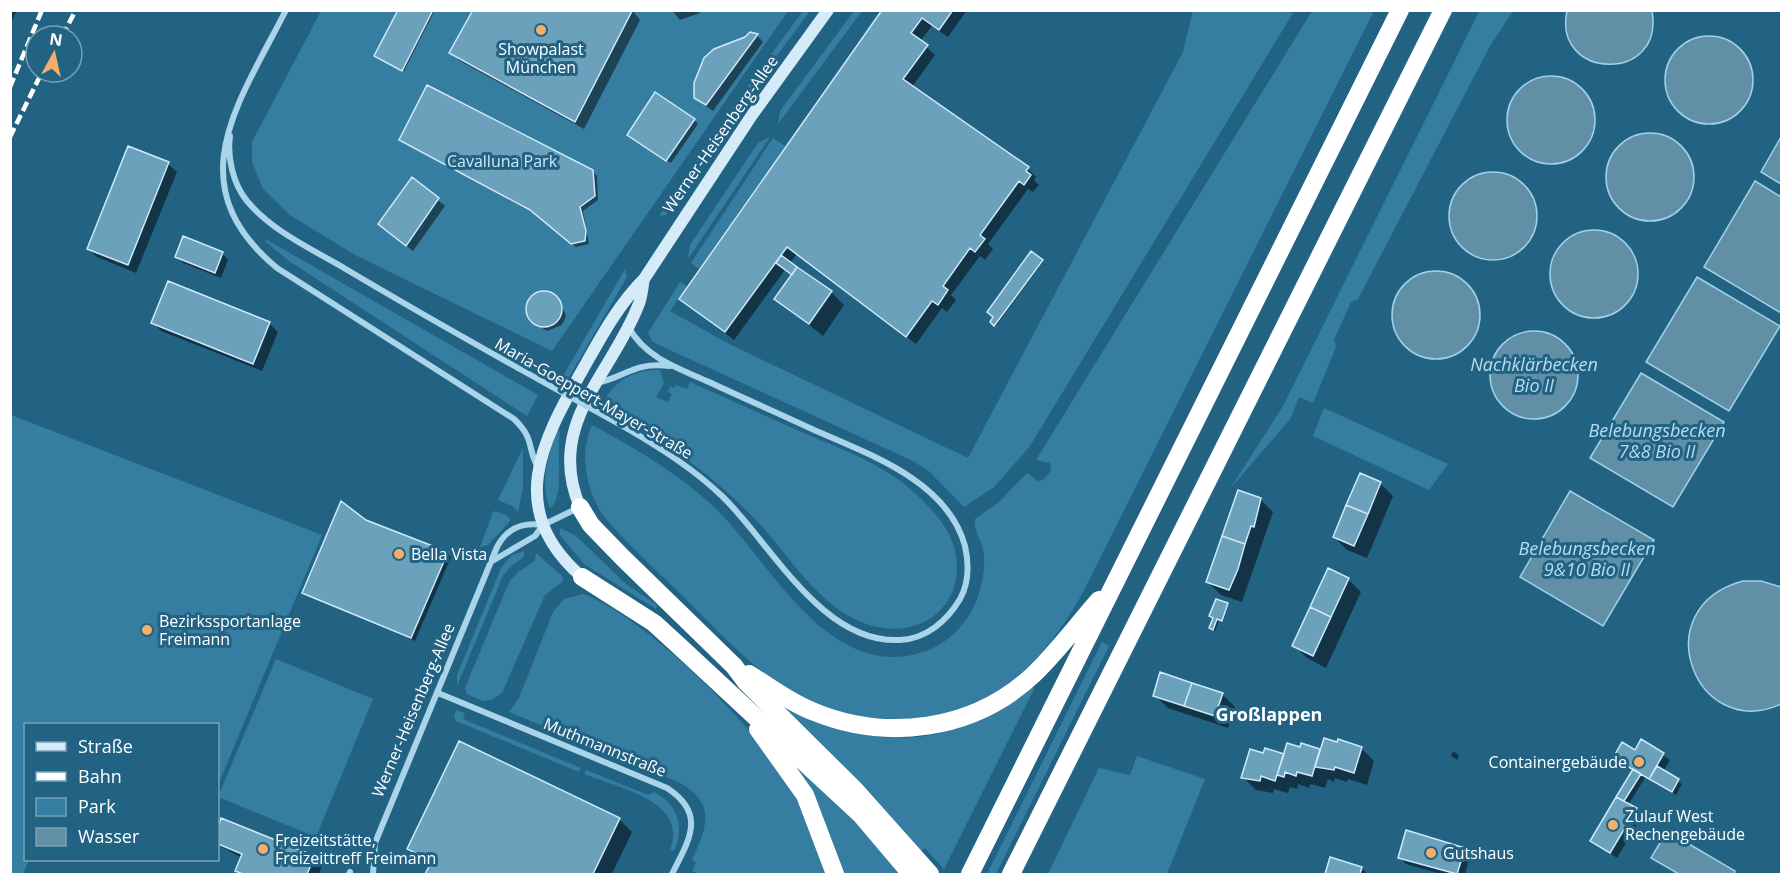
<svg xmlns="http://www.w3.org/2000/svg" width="1792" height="885" font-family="'Open Sans',sans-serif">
	<rect width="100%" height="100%" fill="#226384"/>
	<path fill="#367ea1" d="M1480,10l33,1 -23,35 -132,253 -7,3 -17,38 2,7 -23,56 -14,-6 -8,21 -62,72 53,-82z
		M321,11h467l-236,340 -197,-96 -65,-40 -27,-26 -11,-27v-20z
		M803,11h7l-67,90 -77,114 -7,1 80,-118z
		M854,11h8l-84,113 2,-13z
		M1278,11l15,2 -263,433 -36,41 -30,20 -34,-35 -17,-11 -254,-116 -6,-3 -5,-9 32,-51 7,4 -17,25 57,32 241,115 215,-406 10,-41z
		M1312,11h62l-293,585c-42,74 -98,124 -186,123 -40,0 -79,-11 -112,-33 -38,-24 -70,-60 -101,-91 -27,-26 -56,-52 -80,-81 -16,-26 -23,-60 -10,-89 43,23 84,47 121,81 56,53 113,174 207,147 26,-7 48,-29 57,-54 6,-16 9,-33 6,-50 -2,-9 -10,-20 -8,-30l24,-17 28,-29 11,8 5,-1 8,-9 -1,-8 -14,-3z
		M770,137l-82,122 2,-14 68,-102z
		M773,138l12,8 -86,123 -8,-6z
		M267,240l271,155 -11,21 -238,-155 -24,-20z
		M625,269l2,8 -59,102 -5,-3z
		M660,370l4,13 -8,14 12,5 4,-8 -4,-2 2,-6 4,2 2,-3 11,4 3,-7c39,17 77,35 116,52 38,16 81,32 111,61 17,16 35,36 39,60 9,58 -45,88 -95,67 -46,-19 -73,-69 -106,-103 -37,-38 -76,-68 -122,-95l3,-4 -31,-21c13,-21 30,-29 55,-29z
		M1324,408l124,56 -19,26 -116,-54z
		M11,415l311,120 -104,250v-61h-192v136h3l-6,14h-13z
		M557,430l3,2c-4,19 5,66 -10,76 -11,-25 -1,-54 7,-78z
		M523,448v40l-5,24 -4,-5 -16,-7z
		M496,511l12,5 2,5 -22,24 -8,2 13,-35z
		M560,528l15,7 51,49 31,21 -1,4 -72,-45 -24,-29z
		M524,551v6l-14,10 -7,9 -46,110v-11l44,-107 11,-13z
		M536,553l27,24v4l-18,14 -43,98 -10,7 -9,1 -16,-7 -2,-6 44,-106 9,-10 17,-11z
		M583,594c67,25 177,138 214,200 14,24 21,55 31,80h-127l-9,-3 4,-9 -4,-2c17,-36 24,-60 -18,-80l-165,-68 10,-14 34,-86 11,-13z
		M1102,642l7,4 -113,228h-9z
		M276,659l97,40 -57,138 -98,-40z
		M1032,685l2,4 -90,180 -19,-21 -4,4 -139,-146c59,31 128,45 191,16 21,-10 40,-25 59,-37z
		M456,710l9,3 -2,6 118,49 -2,4 -123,-51 -2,-4z
		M783,752l65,62 56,60h-62z
		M1137,756l68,23 -38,95h-119l51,-106 31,7z
		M586,770l62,25 6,-3c24,12 31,36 20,59l-4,-1c19,-49 -51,-62 -86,-76z"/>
	<path fill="#618fa5" stroke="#9ed2ea" stroke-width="1.5" d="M1567,11h85c13,73 -100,69 -85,0z
		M1665 80a44 44 0 1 1 88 0a44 44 0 1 1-88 0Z
		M1507 120a44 44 0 1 1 88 0a44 44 0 1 1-88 0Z
		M1606 177a44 44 0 1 1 88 0a44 44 0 1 1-88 0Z
		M1781,137v47l-20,-12z
		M1449 216a44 44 0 1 1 88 0a44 44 0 1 1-88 0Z
		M1755,181l26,16v116l-77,-46z
		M1550 274a44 44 0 1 1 88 0a44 44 0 1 1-88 0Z
		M1392 315a44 44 0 1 1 88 0a44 44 0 1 1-88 0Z
		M1697,277l83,49 -51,85 -83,-49z
		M1490 375a44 44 0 1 1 88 0a44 44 0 1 1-88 0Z
		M1641,373l83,49 -51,85 -83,-49z
		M1570,491l84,49 -51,86 -83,-49z
		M1743,581h18l20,6v117c-85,39 -138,-96 -38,-123z
		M1667,831l68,40 -1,3h-55l-28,-16z"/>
	<path fill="#0007" d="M10,10h7l-7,15z
		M399,10h36l-31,61 -26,-14z
		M632,10l8,10 -56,109 -124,-68 -9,-8z
		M672,10h27l1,3 -20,7z
		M884,10h83l-19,27 -16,-11 -12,15 15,14 -23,32 116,82 8,8 -2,3 5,5 -6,7 -5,-3 -40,55 5,5 -8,11 -5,-4 -29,39 5,5 -9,12 -5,-4 -26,36 -119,-90 -7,9 41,29 13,13 -21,31 -47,-37 17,-23 -8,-6 -51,70 -53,-41z
		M757,35l6,7 -50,69 -10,-7 -7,-7z
		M694,120l4,4 -27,39 -38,-24z
		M401,140l191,31 5,5 1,24 -15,11 6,33 -13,3 -41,-33z
		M168,164l9,8 -41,101 -39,-16 -9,-8z
		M413,180l32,26 -32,45 -27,-21z
		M222,253l6,7 -7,18 -38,-15 -7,-7z
		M1031,253l12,9 -47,64 -4,-4z
		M546,292l14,9 6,15 -4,9 -15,6 -14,-9 -6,-15 4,-10z
		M153,322l116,1 9,9 -16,39 -101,-40z
		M1380,483l13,13 -26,62 -20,-8 -13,-13z
		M1260,499l13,13 -31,90 -21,-7 -13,-13z
		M365,521l82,32 4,4 -36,84 -112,-49z
		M1348,579l13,13 -35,76 -19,-10 -13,-13z
		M1227,605l-4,17 -4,-2 -4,11 -3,-1 2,-12z
		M1222,694l13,13 -7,21 -60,-20 -13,-13z
		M1641,741l29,19 -7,12 19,12 -6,11 -31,-17 -17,27 14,11 -25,42 -25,-17 31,-40 -5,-5 15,-25 -19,-13 21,-6z
		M1302,745l19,6 40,-3 13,13 -7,24 -19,-6 -1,3 -12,-4 -1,4 -6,-3 -3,9 -15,-4 -1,4 -11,-4 -1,5 -7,-2 -2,6 -14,-4 -1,4 -17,-3 -13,-13 21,-22 21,1 16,-7z
		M1453,751l6,4 -2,5 -6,-4z
		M619,819l13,13 -20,42h-185l4,-8 -9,-4 -13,-13z
		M222,820l92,38 8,8 -3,8h-79l-3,-3 5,-13 -24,-13v-14z
		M1464,850l6,6 -5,18h-24l-35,-10 -6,-6z
		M1331,859l30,9 7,6h-42z"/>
	<path fill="#6ba1bb" stroke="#cee9f7" stroke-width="1.5" d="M398,10h35l-31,61 -28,-15z
		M473,10h159v1l-57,111 -126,-69z
		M882,10h71l-14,20 -17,-12 -11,15 17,12 -25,34 126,88 -3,4 5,4 -7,10 -5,-4 -39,54 5,4 -10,13 -5,-4 -27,38 5,4 -10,15 -6,-4 -26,36 -119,-90 -62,85 -46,-33z
		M750,32l8,2 -52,71 -12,-7v-15l10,-25 10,-9 31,-12z
		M427,85l166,85 2,26 -15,11 6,24 -1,10 -14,3 -41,-34 -131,-70z
		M655,92l40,27 -29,42 -39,-26z
		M128,146l41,16 -41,103 -41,-16z
		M412,177l27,21 -33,48 -28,-22z
		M183,236l40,16 -8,21 -40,-16z
		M1031,251l12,9 -49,66 -4,-4 3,-5 -6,-5z
		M781,255l16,12 -5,8 -16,-12z
		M797,267l35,24 -23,33 -35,-25z
		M168,281l102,41 -17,42 -102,-41z
		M526 309a18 18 0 1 1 36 0a18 18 0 1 1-36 0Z
		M1360,473l21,9 -13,32 -22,-9z
		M1238,490l23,8 -7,29 -3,-1 -6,18 -23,-8z
		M341,501l25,19 82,32 -37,86 -109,-45z
		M1346,505l22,9 -14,32 -21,-9z
		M1222,536l23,8 -7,25 -9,21 -23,-8z
		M1328,568l21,10 -18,39 -21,-10z
		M1216,599l12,4 -6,18 -5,-2 -4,11 -4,-2 4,-10 -4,-2z
		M1310,607l21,10 -18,39 -21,-10z
		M1160,672l32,11 -8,23 -31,-10z
		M1192,683l31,10 -8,23 -31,-10z
		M1324,738l13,4 1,-3 24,8 -8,26 -19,-6 -1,3 -19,-3z
		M1641,739l23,14 -15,26 -36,-21 9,-16 13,8z
		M459,741l161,77 -27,56h-168l7,-13 -25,-12z
		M1287,743l13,4 1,-4 19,6 -8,27 -15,-4 -1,4 -11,-4 -1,5 -7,-2z
		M1265,748l19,6 -9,27 -14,-5 -1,5 -19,-3 9,-29 13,4z
		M1657,766l22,13 -7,13 -23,-13z
		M1633,769l8,5 -17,27 -8,-4z
		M1616,797l21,11 -27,45 -20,-12z
		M221,818l94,38 -8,18h-64l-8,-3 7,-17 -24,-10v-17z
		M1406,830l59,18 -8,26 -59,-16z
		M1330,857l32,10 -2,7h-35z"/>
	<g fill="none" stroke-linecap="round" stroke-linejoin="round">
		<path stroke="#aad4e9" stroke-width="6" d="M286,10c-47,93 -110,174 -9,258l237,151c22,21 12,29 25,50
			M230,136c-3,21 3,48 17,65 25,30 63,47 97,67 57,34 115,67 174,100
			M597,383c31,-7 36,-21 73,-17
			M628,429c34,20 67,41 95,68 49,48 99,147 177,143 26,-1 47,-19 60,-41 9,-16 9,-35 5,-53 -18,-66 -97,-92 -153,-117 -34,-16 -69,-31 -103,-47 -31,-14 -63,-24 -80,-54
			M494,560l41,-24 8,-11 35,-17
			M438,693l229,95c40,26 22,52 5,86
			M349,874l1,-2
			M373,874l2,-31 122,-296c10,-19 25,-25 46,-22"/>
		<path stroke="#d5ebf7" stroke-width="12" d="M580,507c-35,-82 31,-132 58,-201 4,-8 4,-18 6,-27
			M582,577c-77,-67 -41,-134 1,-208 18,-32 35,-64 61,-90l108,-164 76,-105"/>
		<path stroke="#fff" stroke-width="18" d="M580,507l11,18 31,32 112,109 12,16 109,108 75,84
			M582,577l72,46 23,21 184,171 50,59
			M749,674c21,13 40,28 63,37 74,31 161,20 221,-36 24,-23 44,-50 66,-75
			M758,729l47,66 30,79
			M970,874l430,-864
			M1011,874l432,-864"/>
		<path stroke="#fff" stroke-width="4.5" stroke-dasharray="10 4.5" stroke-linecap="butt" d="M62,36l14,-26
			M10,87l32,-77
			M10,137l32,-65"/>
		<path stroke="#aad4e9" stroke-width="6" d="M518,368l110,61"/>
	</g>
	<g fill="#f5ae6c" stroke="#226384" stroke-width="2">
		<circle cx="541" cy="30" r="6"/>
		<circle cx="399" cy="554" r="6"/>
		<circle cx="147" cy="630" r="6"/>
		<circle cx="1639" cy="762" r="6"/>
		<circle cx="1613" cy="825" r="6"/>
		<circle cx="263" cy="849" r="6"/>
		<circle cx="1431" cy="853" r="6"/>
	</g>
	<g text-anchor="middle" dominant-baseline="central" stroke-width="6" stroke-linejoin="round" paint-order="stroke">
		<g font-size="16" fill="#fff" stroke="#226384" text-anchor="start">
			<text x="541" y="49" text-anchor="middle">Showpalast<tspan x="541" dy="18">München</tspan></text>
			<text x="411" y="554">Bella Vista</text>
			<text x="159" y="621">Bezirkssportanlage<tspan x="159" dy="18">Freimann</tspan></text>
			<text x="1627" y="762" text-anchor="end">Containergebäude</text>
			<text x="1625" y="816">Zulauf West<tspan x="1625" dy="18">Rechengebäude</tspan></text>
			<text x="275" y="840">Freizeitstätte,<tspan x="275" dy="18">Freizeittreff Freimann</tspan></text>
			<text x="1443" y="853">Gutshaus</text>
		</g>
		<g font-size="16" fill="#fff" stroke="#226384">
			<text transform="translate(720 134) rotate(-55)">Werner-Heisenberg-Allee</text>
			<text transform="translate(594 398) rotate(30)">Maria-Goeppert-Mayer-Straße</text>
			<text transform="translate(413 710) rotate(-67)">Werner-Heisenberg-Allee</text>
			<text transform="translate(605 747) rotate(22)">Muthmannstraße</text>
		</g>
		<g font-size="16" fill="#cee9f7" stroke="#226384">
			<text x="502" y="161">Cavalluna Park</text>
		</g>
		<g font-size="18" font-style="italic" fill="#b5ddf0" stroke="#226384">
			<text x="1534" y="364">Nachklärbecken<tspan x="1534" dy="21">Bio II</tspan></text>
			<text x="1657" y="430">Belebungsbecken<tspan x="1657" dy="21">7&amp;8 Bio II</tspan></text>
			<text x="1587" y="548">Belebungsbecken<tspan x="1587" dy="21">9&amp;10 Bio II</tspan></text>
		</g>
		<g font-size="18" font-weight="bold" fill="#fff" stroke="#226384">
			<text x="1269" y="714">Großlappen</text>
		</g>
	</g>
	<rect width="1792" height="885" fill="none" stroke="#ffffff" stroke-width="24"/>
	<rect x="24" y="723" width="195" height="138" fill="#226384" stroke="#7aa1b5" stroke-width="1.5"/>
	<rect x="36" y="742" width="30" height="9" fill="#d5ebf7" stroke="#7aa1b5" stroke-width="1.5"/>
	<text x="78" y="753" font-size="18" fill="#ffffff">Straße</text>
	<rect x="36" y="772" width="30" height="9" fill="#ffffff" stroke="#7aa1b5" stroke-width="1.5"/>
	<text x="78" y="783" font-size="18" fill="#ffffff">Bahn</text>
	<rect x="36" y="798" width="30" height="18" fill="#367ea1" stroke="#7aa1b5" stroke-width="1.5"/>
	<text x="78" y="813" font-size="18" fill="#ffffff">Park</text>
	<rect x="36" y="828" width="30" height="18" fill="#618fa5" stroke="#7aa1b5" stroke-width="1.5"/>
	<text x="78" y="843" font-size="18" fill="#ffffff">Wasser</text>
	<g transform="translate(54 54) rotate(8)"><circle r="28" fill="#226384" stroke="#7aa1b5" stroke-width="1.5"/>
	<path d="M0-4.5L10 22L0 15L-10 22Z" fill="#f5ae6c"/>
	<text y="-9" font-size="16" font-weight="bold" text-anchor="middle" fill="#ffffff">N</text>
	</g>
</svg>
